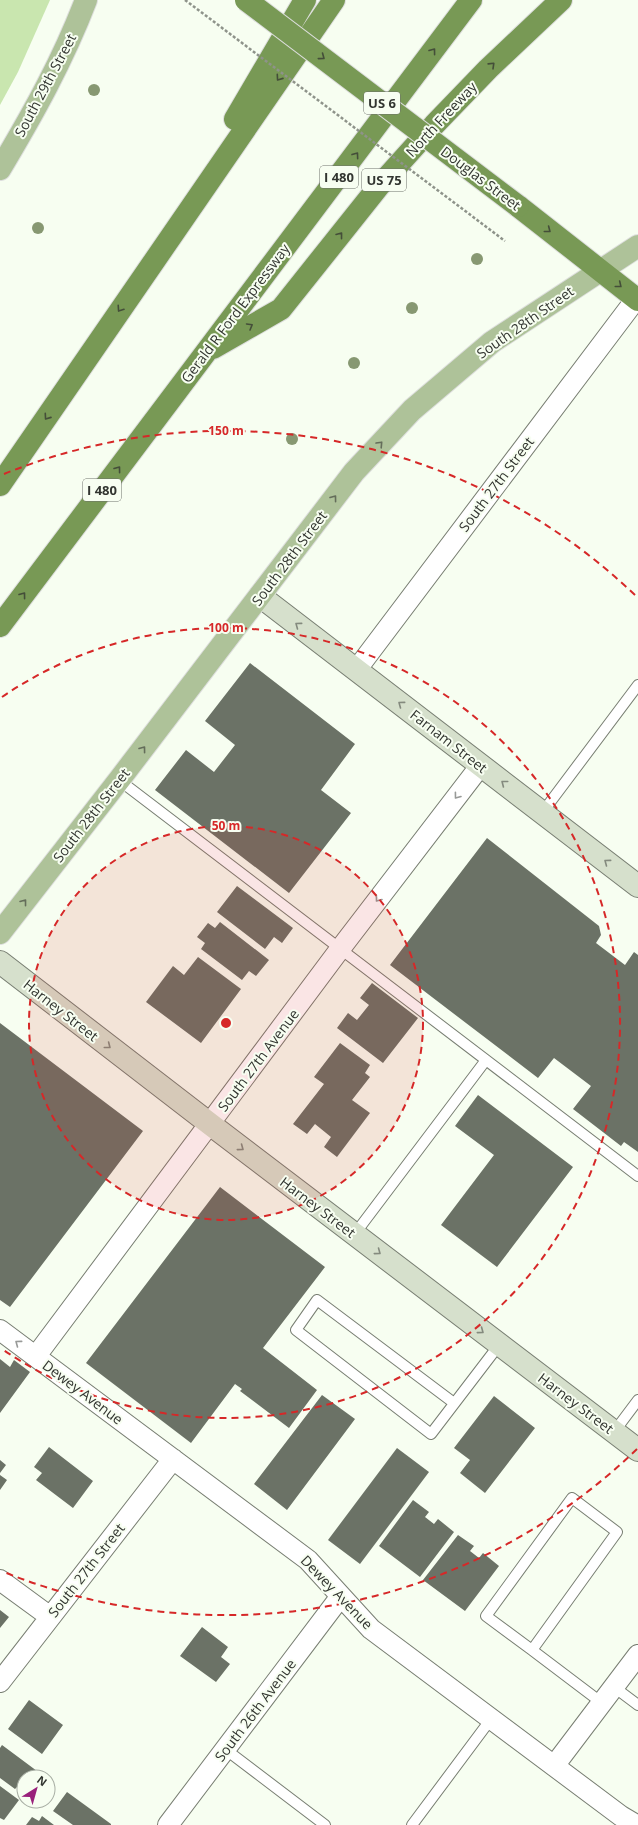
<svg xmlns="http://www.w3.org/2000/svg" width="638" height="1825" font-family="'Open Sans',sans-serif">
	<rect width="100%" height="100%" fill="#f7fef1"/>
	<path fill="#c9e6af" d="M0,0h50l-32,72 -18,33z"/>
	<path fill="#6b7266" d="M250,663l105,81 -34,46 30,23 -62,80 -134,-103 31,-40 28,22 21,-27 -30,-24z
		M487,838l112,88 2,9 -5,8 29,22 9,-13 4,3v197l-14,-10 -3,4 -48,-37 18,-23 -37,-28 -16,20 -148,-113z
		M237,886l56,42 -11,15 -8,-6 -9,12 -48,-37z
		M220,922l49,38 -13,16 -7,-5 -7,9 -41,-31 4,-6 -8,-6 11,-14 7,5z
		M198,957l43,32 -40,54 -55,-41 27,-36 11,9z
		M372,983l46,35 -35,45 -46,-35 11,-15 9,7 12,-15 -9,-7z
		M0,1023l143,108 -133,176 -10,-7z
		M340,1043l30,22 -5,8 5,4 -18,23 18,13 -33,44 -13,-10 7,-10 -16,-13 -8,10 -14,-10 31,-40 -10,-7z
		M478,1095l95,72 -76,100 -56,-42 53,-70 -39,-29z
		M220,1187l105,80 -62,81 54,42 -28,38 -49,-37 2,-2 -7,-5 -44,59 -105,-80z
		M0,1359l10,8 4,-7 16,12 -30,41z
		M322,1395l33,24 -68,91 -33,-26z
		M494,1396l41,32 -50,65 -25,-20 10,-13 -16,-12z
		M49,1447l44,34 -20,27 -37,-28 6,-7 -8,-6z
		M397,1448l32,24 -69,92 -32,-24z
		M0,1460l6,5 -6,8z
		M0,1475l7,5 -7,10z
		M413,1500l16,12 -4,5 9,7 4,-5 16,13 -34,45 -41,-31z
		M458,1535l16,11 -4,5 9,7 4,-5 16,13 -34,45 -42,-31z
		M0,1610l9,7 -9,11z
		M202,1627l26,20 -7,10 9,7 -14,18 -36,-26z
		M29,1700l34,25 -21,29 -34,-25z
		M2,1745l39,29 -3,3h-14v15l-7,-5 -2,2 -15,-11v-30z
		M0,1786l19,14 -15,20 -4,-2z
		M67,1792l44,32v1h-38l-20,-14z
		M42,1816l12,9h-28l6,-8 7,4z"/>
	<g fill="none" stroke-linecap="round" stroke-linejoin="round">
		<g stroke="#787e72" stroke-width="12">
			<path id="lane" d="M119,780l519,396
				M542,813l96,-128
				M354,1235l132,-175
				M454,1403l-137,-103 -21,30 135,104 68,-89
				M614,1432l24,-32
				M532,1650l-46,-34 86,-118 45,34 -85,118 70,53
				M614,1687l24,18
				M225,1749l100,76
				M412,1825l79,-106"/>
		</g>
		<g stroke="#787e72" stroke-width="22">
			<path id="street" d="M357,669l279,-370
				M0,1330l308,230 63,69 250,187 15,9
				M36,1356l304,-407 141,-184
				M0,1580l49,36
				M0,1682l173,-223
				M554,1766l84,-111
				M168,1825l173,-229"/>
		</g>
		<g stroke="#787e72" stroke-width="24">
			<path id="secondary" d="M260,596l378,290
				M0,962l210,162 428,326"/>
		</g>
		<g stroke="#dedfde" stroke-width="24">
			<path id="primary" d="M0,169c33,-55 63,-109 86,-169
				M0,933l119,-153 235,-308 58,-62 80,-68 146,-96"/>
		</g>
		<g stroke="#dedfde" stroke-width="24">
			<path id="highway" d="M235,119l70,-119
				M518,206l120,94
				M213,348l68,-39 98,-123 55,-61 54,-56 73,-69
				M0,485l334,-485
				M0,626l471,-626"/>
		</g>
		<use href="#lane" stroke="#fff" stroke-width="10"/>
		<use href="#street" stroke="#fff" stroke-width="20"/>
		<use href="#secondary" stroke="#d6e0cc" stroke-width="22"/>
		<use href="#primary" stroke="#aec299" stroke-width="22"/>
		<use href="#highway" stroke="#789955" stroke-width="22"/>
		<g stroke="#dedfde" stroke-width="24" stroke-linecap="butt">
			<path id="highway-bridge" d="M246,0l272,206"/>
		</g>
		<path stroke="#8e938a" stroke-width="2.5" stroke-dasharray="3 2" stroke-linecap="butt" d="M185,0l320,241"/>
		<use href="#highway-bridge" stroke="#789955" stroke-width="22"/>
	</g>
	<g fill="#879872">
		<circle cx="94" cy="90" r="6"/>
		<circle cx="38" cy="228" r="6"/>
		<circle cx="477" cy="259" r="6"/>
		<circle cx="412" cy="308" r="6"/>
		<circle cx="354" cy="363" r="6"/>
		<circle cx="292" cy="439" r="6"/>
	</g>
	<defs><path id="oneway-chevron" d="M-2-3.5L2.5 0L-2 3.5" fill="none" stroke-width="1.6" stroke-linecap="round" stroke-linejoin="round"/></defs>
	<g stroke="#444e39">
		<use href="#oneway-chevron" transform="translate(433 51) rotate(-53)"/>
		<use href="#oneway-chevron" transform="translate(322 57) rotate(37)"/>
		<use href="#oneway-chevron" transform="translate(492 65) rotate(-44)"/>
		<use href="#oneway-chevron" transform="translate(279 78) rotate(125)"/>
		<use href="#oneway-chevron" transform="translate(356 155) rotate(-54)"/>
		<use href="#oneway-chevron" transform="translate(548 230) rotate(38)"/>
		<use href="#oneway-chevron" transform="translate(340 235) rotate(-52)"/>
		<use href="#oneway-chevron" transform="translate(619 285) rotate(39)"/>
		<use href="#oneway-chevron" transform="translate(120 309) rotate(124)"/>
		<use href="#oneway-chevron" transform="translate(250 326) rotate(-30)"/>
		<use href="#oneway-chevron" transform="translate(47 417) rotate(125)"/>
		<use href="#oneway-chevron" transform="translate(118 469) rotate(-53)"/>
		<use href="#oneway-chevron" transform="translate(23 595) rotate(-53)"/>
	</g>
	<g stroke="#646d5a">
		<use href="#oneway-chevron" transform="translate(380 444) rotate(-47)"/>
		<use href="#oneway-chevron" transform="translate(334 498) rotate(-53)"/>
		<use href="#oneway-chevron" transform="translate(143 749) rotate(-53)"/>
		<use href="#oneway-chevron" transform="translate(24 902) rotate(-52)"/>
	</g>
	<g stroke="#848a7e">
		<use href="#oneway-chevron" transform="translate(298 625) rotate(-143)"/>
		<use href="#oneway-chevron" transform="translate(401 704) rotate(-143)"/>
		<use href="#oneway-chevron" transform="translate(504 783) rotate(-142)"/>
		<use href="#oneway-chevron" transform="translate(607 862) rotate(-143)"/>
		<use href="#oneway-chevron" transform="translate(108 1046) rotate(38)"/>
		<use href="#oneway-chevron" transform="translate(241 1148) rotate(37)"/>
		<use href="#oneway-chevron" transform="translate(378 1252) rotate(37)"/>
		<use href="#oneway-chevron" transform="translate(481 1331) rotate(37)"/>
	</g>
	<g stroke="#989a98">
		<use href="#oneway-chevron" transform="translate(457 796) rotate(127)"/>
		<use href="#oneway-chevron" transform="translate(378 899) rotate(127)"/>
		<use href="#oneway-chevron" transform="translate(18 1343) rotate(-143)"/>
	</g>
	<circle cx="226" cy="1023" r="197" fill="#d62828" fill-opacity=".12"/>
	<g fill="none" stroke="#d62828" stroke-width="2" stroke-dasharray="7 5">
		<circle cx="226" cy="1023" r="197"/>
		<path d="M2 697A395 395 0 1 1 2 1349"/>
		<path d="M637 1449A592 592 0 0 1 4 1572M4 474A592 592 0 0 1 637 597"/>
	</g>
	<g text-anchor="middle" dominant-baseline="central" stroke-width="4" stroke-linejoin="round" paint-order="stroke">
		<g fill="#f7fef1" stroke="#6d716a" stroke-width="1">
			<rect x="364" y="92" width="36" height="22" rx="3"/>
			<rect x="320" y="166" width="38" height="22" rx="3"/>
			<rect x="362" y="169" width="44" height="22" rx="3"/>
			<rect x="83" y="479" width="38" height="22" rx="3"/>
		</g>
		<g font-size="13" font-weight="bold" fill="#323530">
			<text x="382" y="103">US 6</text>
			<text x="339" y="177">I 480</text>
			<text x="384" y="180">US 75</text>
			<text x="102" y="490">I 480</text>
		</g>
		<g font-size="14" fill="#323530" stroke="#f7fef1">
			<text transform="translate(45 85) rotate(-62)">South 29th Street</text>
			<text transform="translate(441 119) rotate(-47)">North Freeway</text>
			<text transform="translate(481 178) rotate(37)">Douglas Street</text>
			<text transform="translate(235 313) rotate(-53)">Gerald R Ford Expressway</text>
			<text transform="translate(525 322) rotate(-35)">South 28th Street</text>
			<text transform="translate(496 484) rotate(-53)">South 27th Street</text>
			<text transform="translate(289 558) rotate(-53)">South 28th Street</text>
			<text transform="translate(449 741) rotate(38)">Farnam Street</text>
			<text transform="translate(91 815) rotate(-52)">South 28th Street</text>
			<text transform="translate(61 1010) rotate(38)">Harney Street</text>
			<text transform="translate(258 1060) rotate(-53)">South 27th Avenue</text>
			<text transform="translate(318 1207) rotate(37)">Harney Street</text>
			<text transform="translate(83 1392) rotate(37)">Dewey Avenue</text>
			<text transform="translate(576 1403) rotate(37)">Harney Street</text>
			<text transform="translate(86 1570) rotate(-52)">South 27th Street</text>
			<text transform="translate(337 1592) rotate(46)">Dewey Avenue</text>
			<text transform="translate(255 1710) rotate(-53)">South 26th Avenue</text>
		</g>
	</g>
	<circle cx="226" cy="1023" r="6" fill="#d62828" stroke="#f7fef1" stroke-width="2"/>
	<g font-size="12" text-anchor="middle" font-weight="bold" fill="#d62828" stroke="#f7fef1" stroke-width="4" stroke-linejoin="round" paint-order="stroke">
		<text x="226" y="435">150 m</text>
		<text x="226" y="632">100 m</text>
		<text x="226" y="830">50 m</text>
	</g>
	<g transform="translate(36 1789) rotate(37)"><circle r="19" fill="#f7fef1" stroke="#a8aea4"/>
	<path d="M0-3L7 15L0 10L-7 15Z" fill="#99217b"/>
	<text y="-6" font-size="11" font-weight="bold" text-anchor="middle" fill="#323530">N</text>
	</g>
</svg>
